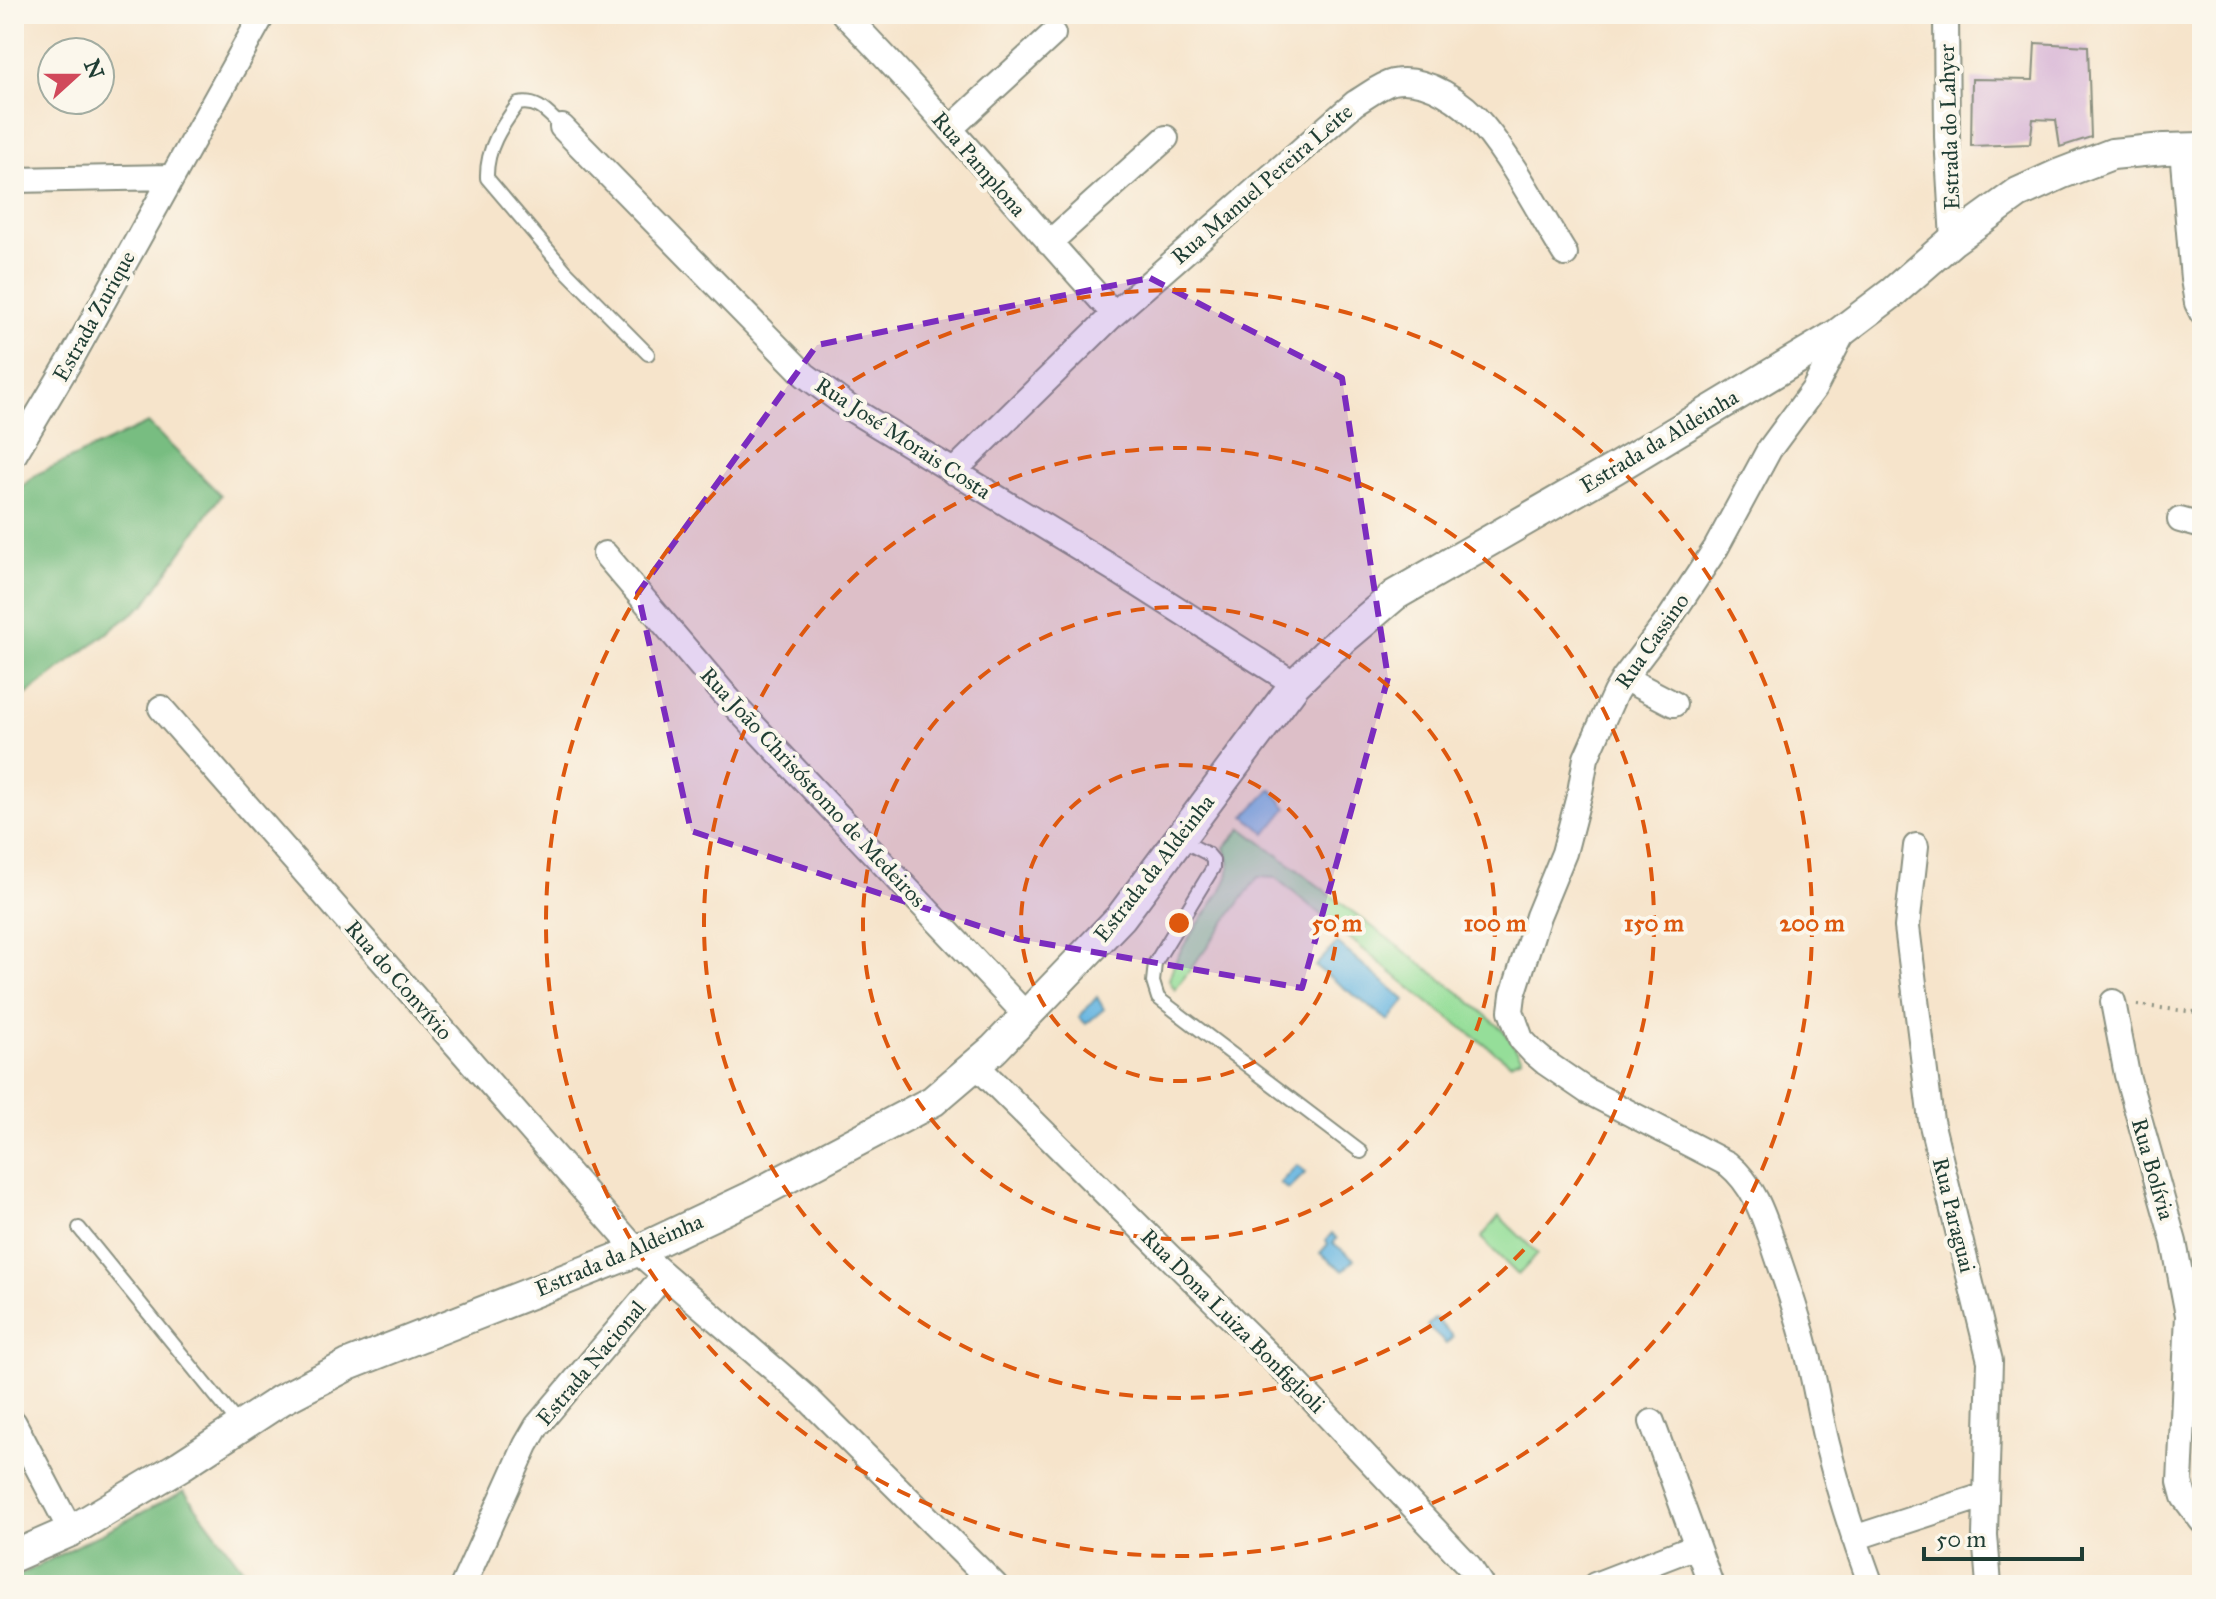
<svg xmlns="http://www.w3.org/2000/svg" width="2216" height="1599" font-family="'IM FELL Great Primer',serif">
	<rect width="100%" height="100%" fill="#fbf7ec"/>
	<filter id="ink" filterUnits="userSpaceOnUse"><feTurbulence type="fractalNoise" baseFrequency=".0125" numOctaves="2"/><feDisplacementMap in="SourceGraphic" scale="16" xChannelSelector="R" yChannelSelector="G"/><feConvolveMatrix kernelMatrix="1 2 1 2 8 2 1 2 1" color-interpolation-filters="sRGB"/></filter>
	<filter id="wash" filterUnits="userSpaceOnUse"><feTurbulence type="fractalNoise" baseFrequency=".006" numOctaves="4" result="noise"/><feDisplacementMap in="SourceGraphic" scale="32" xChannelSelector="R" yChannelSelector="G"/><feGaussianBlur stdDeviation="1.8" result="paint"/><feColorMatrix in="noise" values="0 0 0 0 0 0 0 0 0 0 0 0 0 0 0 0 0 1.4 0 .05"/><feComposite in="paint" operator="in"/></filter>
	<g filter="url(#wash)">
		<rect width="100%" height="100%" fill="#f6e4cb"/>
		<path fill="#95de99" stroke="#5a8e66" stroke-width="2" d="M1242,828l223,169 40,35 17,26 -12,5 -80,-59 -154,-126 -18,-1 -83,113 -6,-10c6,-26 25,-50 40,-71 6,-10 15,-20 19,-32 3,-10 0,-20 -3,-30z
			M1499,1216l39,38 -20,21 -37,-37z"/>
		<path fill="#78bd81" stroke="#4c7d5a" stroke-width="2" d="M148,423l73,72 -76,109 -131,100v-211l23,-19z
			M184,1491l71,94h-241v-7z"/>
		<path fill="#67b6e1" stroke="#437a8a" stroke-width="2" d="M1271,789l16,19 -21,26 -21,-18z
			M1337,943l68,57 -16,21 -74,-55z
			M1097,997l7,12 -18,15 -7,-7z
			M1297,1165l9,7 -18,18 -8,-7z
			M1332,1233l5,6 -4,4 21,16 -11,12 -23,-18 8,-9 -2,-4z
			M1435,1318l18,19 -7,7 -19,-18z"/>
		<g id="blocks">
			<path fill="#d7b4d6" d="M2035,43l53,3 3,91 -31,10 -4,-27 -23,-1 -3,25 -59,2 1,-67 61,1z"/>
		</g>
	</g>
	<g filter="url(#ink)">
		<use href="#blocks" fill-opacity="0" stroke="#8a9080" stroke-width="2"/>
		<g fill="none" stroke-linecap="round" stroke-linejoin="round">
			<g stroke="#8a9080" stroke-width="16">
				<path id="service" d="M562,127c-14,-13 -23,-27 -44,-23 -17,23 -32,45 -31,74l78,92 83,84
					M1181,840l27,14 5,6v8l-58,95 -2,19 5,16 203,154
					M79,1228l162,199"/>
			</g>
			<g stroke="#8a9080" stroke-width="28">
				<path id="minor" d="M844,14c94,96 179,201 270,300
					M1946,14l1,123 6,103
					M562,127l243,248 46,34 265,161 179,114
					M950,129l103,-95
					M2182,149l11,130 4,24 5,10
					M14,180l157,-3
					M1049,243l117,-105
					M1845,329l-31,60 -45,61 -53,98 -47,71 -45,59 -9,15 -29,65 -6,34 -16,61 -26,63 -25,79 -2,16 10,28 12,13 13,11 41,28 141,73c27,22 36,53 47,85 11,33 23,65 31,99 9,32 13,64 21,96 12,48 27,95 44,141
					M14,455l60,-101 189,-340
					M953,472l161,-158 241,-211c11,-6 25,-18 38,-21 34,-6 71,20 91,45 30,36 56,87 81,127
					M2180,520l22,6
					M605,554l127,149 294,312
					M1624,678l50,26
					M161,708l476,543 167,144 191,190
					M1916,846l-9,81 24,194 59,240 -5,174 4,50
					M2113,1002l14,73 47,167 14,73 -8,167 4,15 18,24
					M976,1065l320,317 173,184 12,19
					M1652,1422l59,163
					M14,1423l57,108
					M1854,1538l132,-43
					M463,1585l63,-140 11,-19 127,-151
					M1595,1585l101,-39"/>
			</g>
			<g stroke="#8a9080" stroke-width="34">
				<path id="tertiary" d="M14,1556l57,-25 109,-65 101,-66 67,-35 289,-114 114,-54 182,-96 61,-52 127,-132 174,-233 34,-33 66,-56 219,-126 224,-135 54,-41 61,-53 65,-47 42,-19 52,-20 52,-5 38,-1"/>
			</g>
			<path stroke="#8a9080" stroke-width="4" stroke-dasharray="2 6" stroke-linecap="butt" d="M2137,1005l65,8"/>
			<use href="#service" stroke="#fff" stroke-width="12"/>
			<use href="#minor" stroke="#fff" stroke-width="24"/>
			<use href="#tertiary" stroke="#fff" stroke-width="30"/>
		</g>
	</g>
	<path fill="#7b2cbf" fill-opacity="0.2" stroke="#7b2cbf" stroke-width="6" stroke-dasharray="16 10" stroke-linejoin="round" d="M1150,278l192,100 46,300 -86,310 -284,-49 -327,-108 -53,-238 179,-248z"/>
	<g fill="none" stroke="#de580e" stroke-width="4" stroke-dasharray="14 10">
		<circle cx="1179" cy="923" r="158"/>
		<circle cx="1179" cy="923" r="316"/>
		<circle cx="1179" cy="923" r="475"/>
		<circle cx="1179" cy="923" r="633"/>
	</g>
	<g text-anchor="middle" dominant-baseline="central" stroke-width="8" stroke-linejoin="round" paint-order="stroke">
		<g font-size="22" fill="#1f3d34" stroke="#fbf7ec">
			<text transform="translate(1949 127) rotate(-92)">Estrada do Lahyer</text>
			<text transform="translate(979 164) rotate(49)">Rua Pamplona</text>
			<text transform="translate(1262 184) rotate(-41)">Rua Manuel Pereira Leite</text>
			<text transform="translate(94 316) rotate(-61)">Estrada Zurique</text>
			<text transform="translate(903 438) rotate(33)">Rua José Morais Costa</text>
			<text transform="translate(1659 441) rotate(-31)">Estrada da Aldeinha</text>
			<text transform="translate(1652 641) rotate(-55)">Rua Cassino</text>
			<text transform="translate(813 787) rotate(47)">Rua João Chrisóstomo de Medeiros</text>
			<text transform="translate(1154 868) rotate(-52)">Estrada da Aldeinha</text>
			<text transform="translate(399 980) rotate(49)">Rua do Convívio</text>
			<text transform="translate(2153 1169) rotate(74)">Rua Bolívia</text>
			<text transform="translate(1954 1215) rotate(76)">Rua Paraguai</text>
			<text transform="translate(619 1255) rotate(-23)">Estrada da Aldeinha</text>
			<text transform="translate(1233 1321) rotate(45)">Rua Dona Luiza Bonfiglioli</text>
			<text transform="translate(591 1363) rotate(-50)">Estrada Nacional</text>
		</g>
	</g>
	<circle cx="1179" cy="923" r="12" fill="#de580e" stroke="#fbf7ec" stroke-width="4"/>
	<g font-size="24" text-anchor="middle" font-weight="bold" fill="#de580e" stroke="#fbf7ec" stroke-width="8" stroke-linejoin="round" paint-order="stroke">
		<text x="1337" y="931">50 m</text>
		<text x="1495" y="931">100 m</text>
		<text x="1654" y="931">150 m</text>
		<text x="1812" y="931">200 m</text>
	</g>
	<rect width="2216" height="1599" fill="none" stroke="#fbf7ec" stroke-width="48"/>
	<g transform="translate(76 76) rotate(69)"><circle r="38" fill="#fbf7ec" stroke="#a3ada2" stroke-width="2"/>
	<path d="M0-6L14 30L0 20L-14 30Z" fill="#d1495b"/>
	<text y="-12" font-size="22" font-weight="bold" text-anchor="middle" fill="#1f3d34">N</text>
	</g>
	<path d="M1924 1547v12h158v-12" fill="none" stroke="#1f3d34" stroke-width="4"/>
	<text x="1936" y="1547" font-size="24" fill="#1f3d34" stroke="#fbf7ec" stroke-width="6" paint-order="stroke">50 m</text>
</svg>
